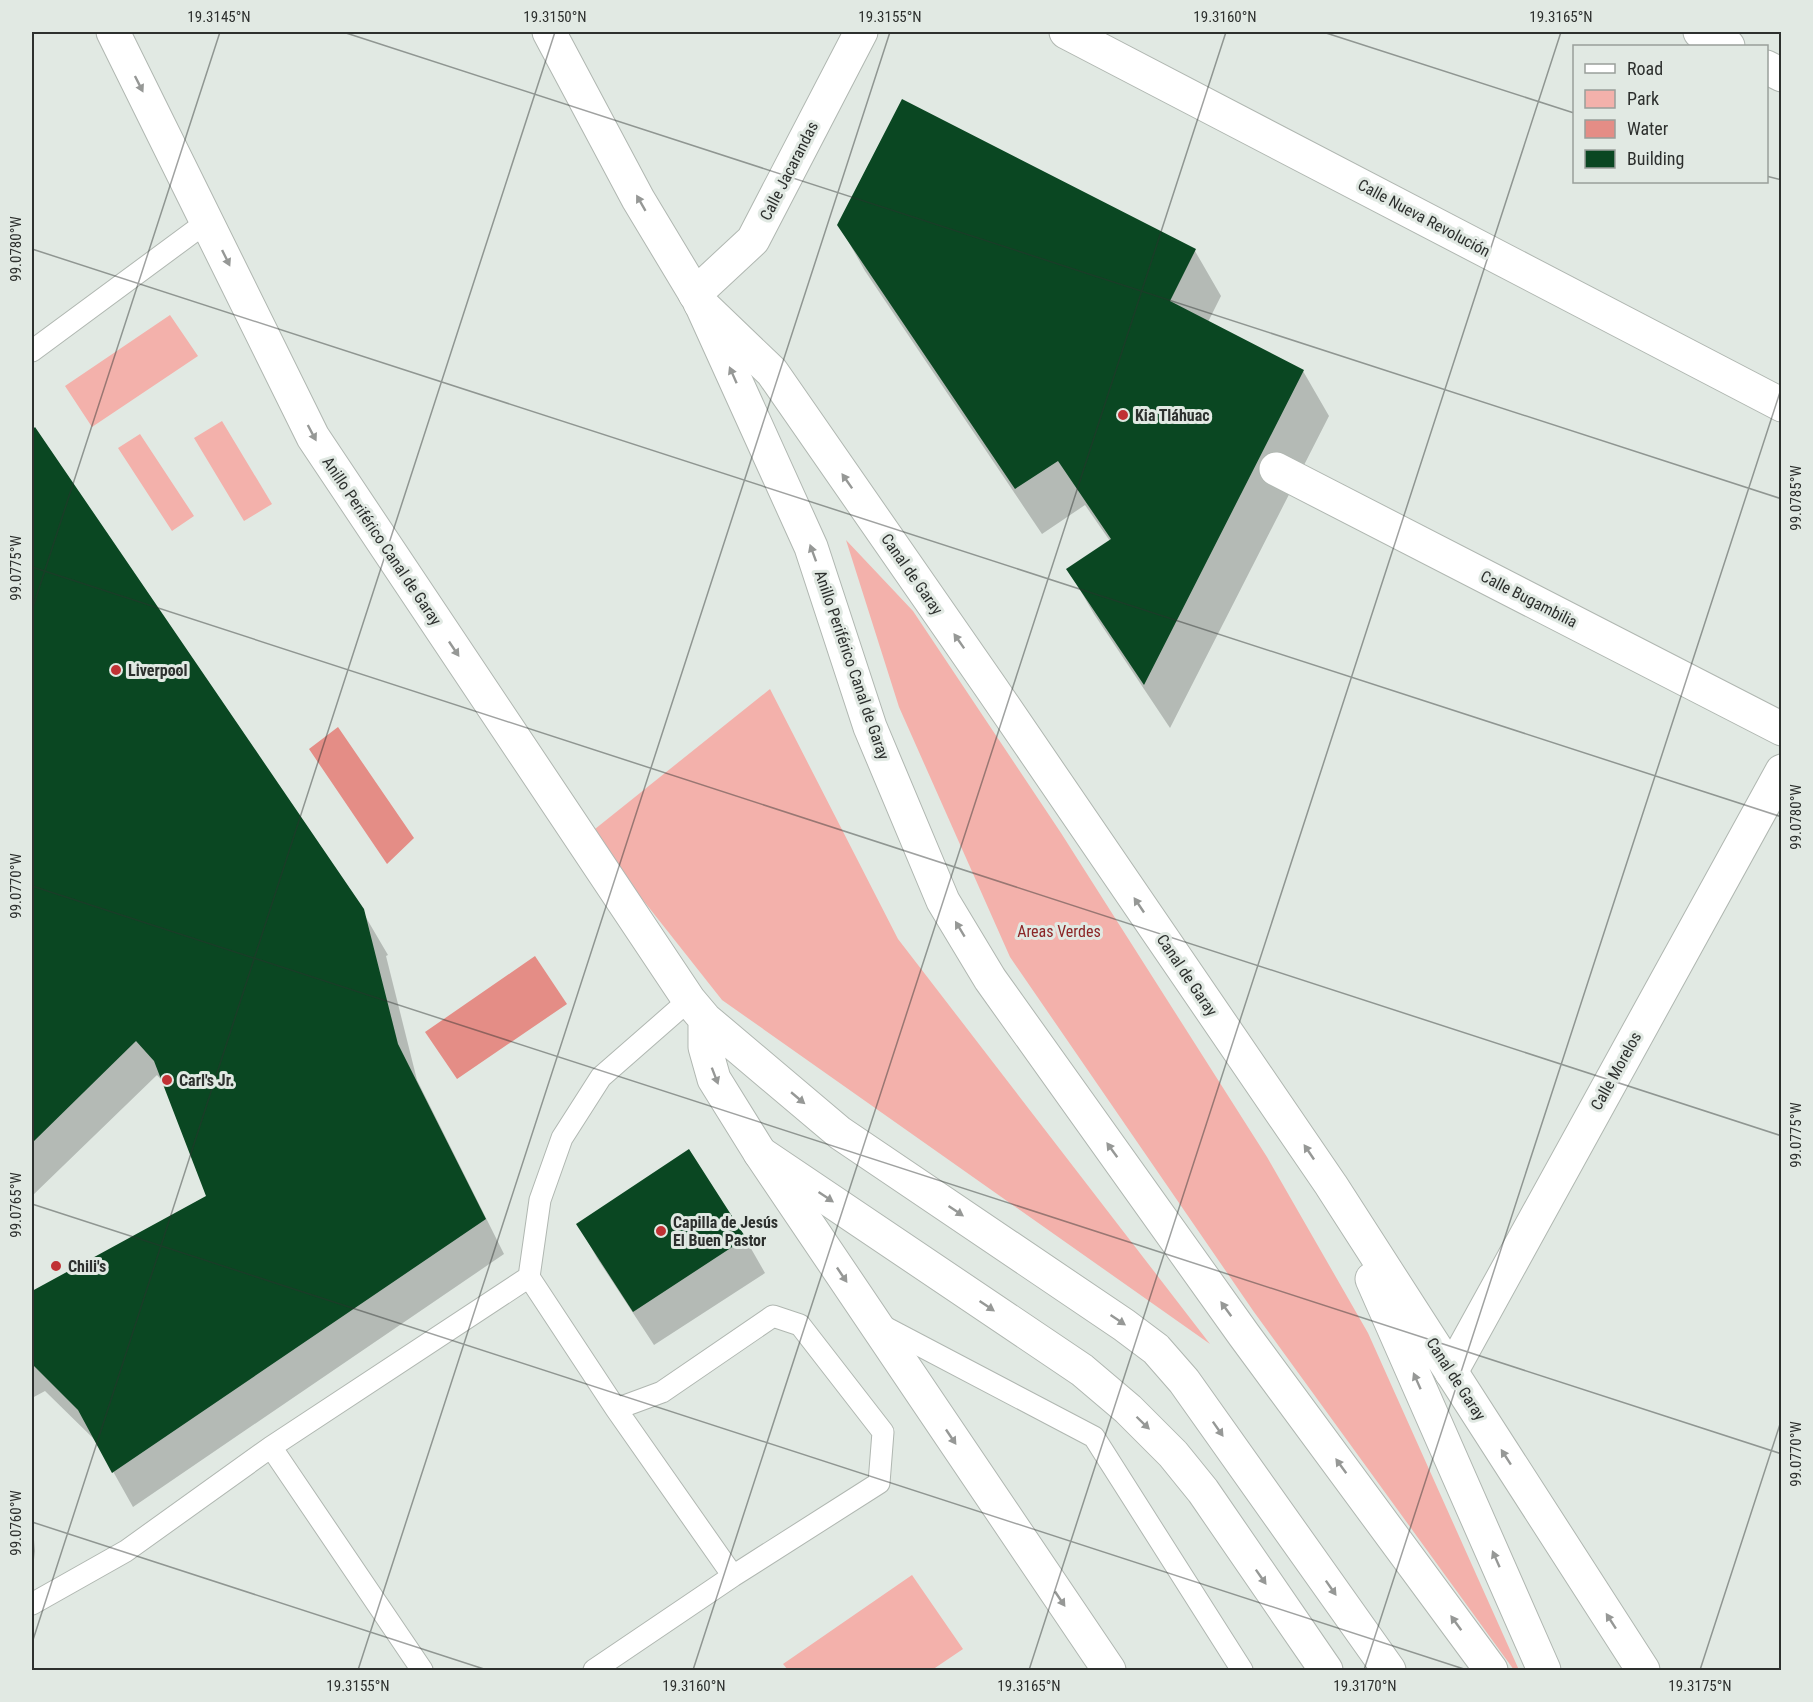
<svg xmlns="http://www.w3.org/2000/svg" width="1813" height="1702" font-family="'Roboto Condensed',sans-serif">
	<rect width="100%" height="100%" fill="#e1e9e3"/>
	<path fill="#f3b1ab" d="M170,315l28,41 -106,71 -27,-41z
		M222,421l50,83 -28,17 -50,-83z
		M140,434l54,82 -22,15 -54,-83z
		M846,540l67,71 148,222 206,324 101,176 151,337h-5l-260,-358 -244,-355 -111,-250z
		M770,689l128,250 312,405 -488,-344 -132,-167z
		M912,1575l51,74 -31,21h-144l-5,-6z"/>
	<path fill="#e48d86" d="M338,727l76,111 -27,26 -78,-115z
		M535,956l32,48 -110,75 -32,-47z"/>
	<path fill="#0003" d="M839,225l356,26 26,45 -13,26 95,49 26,45 -159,312 -76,-114 -26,-45 42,-28 -25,-36 -43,29 -177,-263z
		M34,430l327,479 27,46 -2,1 31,124 87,174 -371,253 -37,-66 -51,-50 -13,7v-105l175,-97 -43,-113 -7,-8 -125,121v-765z
		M578,1224l167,14 20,35 -111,72 -57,-87z
		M32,1517l3,34 -3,26z"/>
	<path fill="#0a4722" d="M902,99l294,150 -26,52 134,69 -160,315 -78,-116 45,-30 -53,-78 -43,28 -178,-264z
		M35,427l329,482 34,135 88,175 -374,254 -34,-63 -46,-46v-73l174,-95 -52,-135 -18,-20 -104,102v-713z
		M689,1149l57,89 -113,74 -57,-88z"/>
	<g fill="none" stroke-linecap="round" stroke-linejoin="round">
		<g stroke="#b0b7b1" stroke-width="23">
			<path id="service" d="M32,351l176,-130
				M529,1277l87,132 46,-17 111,-76 27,9 83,107 -4,51 -146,93 -139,94
				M879,1324l215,113 148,233
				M616,1409l117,167
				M271,1447l151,223
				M32,1604l94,-53 145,-104 258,-170 11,-77 22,-62 39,-61 88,-77"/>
		</g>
		<g stroke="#b0b7b1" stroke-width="35">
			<path id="minor" d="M1066,32l716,373
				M1700,32l28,14
				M1766,67l16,8
				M1276,469l506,260
				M1451,1372l331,-601"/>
		</g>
		<g stroke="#b0b7b1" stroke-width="35">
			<path id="tertiary" d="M695,294l58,-54 108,-208"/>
		</g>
		<g stroke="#b0b7b1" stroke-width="35">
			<path id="secondary" d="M700,303l72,69 220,317 339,496 312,485
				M760,1153l322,217 46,39 45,45 30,37 123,179
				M1372,1279l172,391"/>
		</g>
		<g stroke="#b0b7b1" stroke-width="35">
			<path id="trunk" d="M113,32l200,405 376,563 16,19 135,114 284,192 32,24 28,32 205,289
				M549,32l89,167 62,103 111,245 59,180 73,174 47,78 254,356 247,335
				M705,1019v28l9,32 46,74 349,517"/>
		</g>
		<use href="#service" stroke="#fff" stroke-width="21"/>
		<use href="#minor" stroke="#fff" stroke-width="33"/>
		<use href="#tertiary" stroke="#fff" stroke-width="33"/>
		<use href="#secondary" stroke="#fff" stroke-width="33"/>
		<use href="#trunk" stroke="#fff" stroke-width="33"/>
	</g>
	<defs><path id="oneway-solid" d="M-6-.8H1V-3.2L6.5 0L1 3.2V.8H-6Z" transform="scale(1.5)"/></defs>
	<g fill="#969896">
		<use href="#oneway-solid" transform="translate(139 84) rotate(63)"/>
		<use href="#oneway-solid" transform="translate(641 203) rotate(-120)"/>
		<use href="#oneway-solid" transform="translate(226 258) rotate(64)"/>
		<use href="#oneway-solid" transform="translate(733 375) rotate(-114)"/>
		<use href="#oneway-solid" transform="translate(312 433) rotate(62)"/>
		<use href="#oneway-solid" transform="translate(847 481) rotate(-125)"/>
		<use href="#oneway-solid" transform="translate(813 553) rotate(-110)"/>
		<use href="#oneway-solid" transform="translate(959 641) rotate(-125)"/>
		<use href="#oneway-solid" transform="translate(454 649) rotate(56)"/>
		<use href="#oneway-solid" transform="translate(1139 905) rotate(-124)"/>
		<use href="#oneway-solid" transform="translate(960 929) rotate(-121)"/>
		<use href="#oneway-solid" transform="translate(715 1076) rotate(69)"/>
		<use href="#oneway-solid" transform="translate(798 1098) rotate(40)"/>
		<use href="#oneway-solid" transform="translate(1112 1150) rotate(-126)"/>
		<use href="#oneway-solid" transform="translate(1309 1152) rotate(-124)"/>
		<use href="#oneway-solid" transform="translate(826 1197) rotate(34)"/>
		<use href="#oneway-solid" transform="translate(956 1211) rotate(34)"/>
		<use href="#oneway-solid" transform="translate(842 1275) rotate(56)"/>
		<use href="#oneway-solid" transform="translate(987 1306) rotate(34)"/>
		<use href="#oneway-solid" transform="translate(1226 1309) rotate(-126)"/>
		<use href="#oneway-solid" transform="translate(1118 1320) rotate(34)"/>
		<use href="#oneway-solid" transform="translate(1417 1381) rotate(-114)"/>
		<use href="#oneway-solid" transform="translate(1143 1423) rotate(44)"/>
		<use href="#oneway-solid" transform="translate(1218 1429) rotate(55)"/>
		<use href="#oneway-solid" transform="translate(951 1437) rotate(56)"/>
		<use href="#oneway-solid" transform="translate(1506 1457) rotate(-123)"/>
		<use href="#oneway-solid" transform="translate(1341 1466) rotate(-126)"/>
		<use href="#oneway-solid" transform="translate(1496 1559) rotate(-114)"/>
		<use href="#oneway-solid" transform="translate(1261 1577) rotate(55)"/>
		<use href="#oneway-solid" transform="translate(1331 1588) rotate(55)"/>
		<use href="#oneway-solid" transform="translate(1060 1599) rotate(56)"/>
		<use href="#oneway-solid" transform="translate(1611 1621) rotate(-123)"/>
		<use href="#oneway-solid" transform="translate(1456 1623) rotate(-126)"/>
	</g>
	<path fill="none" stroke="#2d302e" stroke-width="1.5" stroke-opacity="0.45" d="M343,32l1439,467M1323,32l251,81M1766,176l16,4M32,249l1750,568M32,567l1750,569M32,610l188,-578M32,886l1750,568M32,1204l1435,466M32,1522l455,148M32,1643l523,-1611M358,1670l532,-1638M693,1670l533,-1638M1029,1670l532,-1638M1364,1670l418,-1284M1700,1670l82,-252"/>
	<g fill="#c03134" stroke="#e1e9e3" stroke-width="2">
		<circle cx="1123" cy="415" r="6"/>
		<circle cx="116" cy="670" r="6"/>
		<circle cx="167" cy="1080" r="6"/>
		<circle cx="661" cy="1231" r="6"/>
		<circle cx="56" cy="1266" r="6"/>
	</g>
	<g text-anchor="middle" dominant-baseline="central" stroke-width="6" stroke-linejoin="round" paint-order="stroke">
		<g font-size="16" fill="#2d302e" stroke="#e1e9e3">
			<text transform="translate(789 171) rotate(-63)">Calle Jacarandas</text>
			<text transform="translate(1424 218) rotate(28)">Calle Nueva Revolución</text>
			<text transform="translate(382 541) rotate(56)">Anillo Periférico Canal de Garay</text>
			<text transform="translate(912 574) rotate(55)">Canal de Garay</text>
			<text transform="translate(1529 599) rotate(27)">Calle Bugambilia</text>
			<text transform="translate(852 665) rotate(71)">Anillo Periférico Canal de Garay</text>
			<text transform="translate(1187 975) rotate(56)">Canal de Garay</text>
			<text transform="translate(1616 1071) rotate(-61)">Calle Morelos</text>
			<text transform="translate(1456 1379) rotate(57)">Canal de Garay</text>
		</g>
		<g font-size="16" font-weight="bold" fill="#2d302e" stroke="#e1e9e3" text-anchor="start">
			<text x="1135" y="415">Kia Tláhuac</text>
			<text x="128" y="670">Liverpool</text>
			<text x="179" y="1080">Carl's Jr.</text>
			<text x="673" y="1222">Capilla de Jesús<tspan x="673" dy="18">El Buen Pastor</tspan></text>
			<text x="68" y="1266">Chili's</text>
		</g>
		<g font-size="16" fill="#8b2526" stroke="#e1e9e3">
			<text x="1059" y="931">Areas Verdes</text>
		</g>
	</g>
	<rect width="1813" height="1702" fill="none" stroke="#e1e9e3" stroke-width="66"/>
	<rect x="1573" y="45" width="195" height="138" fill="#e1e9e3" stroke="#999f9b" stroke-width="1.5"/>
	<rect x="1585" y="64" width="30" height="9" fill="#ffffff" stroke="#999f9b" stroke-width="1.5"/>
	<text x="1627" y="75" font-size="18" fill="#2d302e">Road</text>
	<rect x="1585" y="90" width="30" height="18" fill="#f3b1ab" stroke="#999f9b" stroke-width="1.5"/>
	<text x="1627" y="105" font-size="18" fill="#2d302e">Park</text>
	<rect x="1585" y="120" width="30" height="18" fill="#e48d86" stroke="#999f9b" stroke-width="1.5"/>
	<text x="1627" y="135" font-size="18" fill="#2d302e">Water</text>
	<rect x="1585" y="150" width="30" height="18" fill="#0a4722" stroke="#999f9b" stroke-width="1.5"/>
	<text x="1627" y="165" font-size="18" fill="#2d302e">Building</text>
	<rect x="33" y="33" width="1747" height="1636" fill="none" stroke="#2d302e" stroke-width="2"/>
	<g font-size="15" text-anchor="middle" fill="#2d302e">
		<text x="219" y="22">19.3145°N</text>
		<text x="555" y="22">19.3150°N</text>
		<text x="890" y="22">19.3155°N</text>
		<text x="1225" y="22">19.3160°N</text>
		<text x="1561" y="22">19.3165°N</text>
		<text transform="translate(16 249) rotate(-90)" y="5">99.0780°W</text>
		<text transform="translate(1796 498) rotate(-90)" y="5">99.0785°W</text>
		<text transform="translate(16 568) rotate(-90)" y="5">99.0775°W</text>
		<text transform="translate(1796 817) rotate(-90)" y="5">99.0780°W</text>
		<text transform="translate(16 886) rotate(-90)" y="5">99.0770°W</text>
		<text transform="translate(1796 1135) rotate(-90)" y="5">99.0775°W</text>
		<text transform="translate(16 1205) rotate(-90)" y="5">99.0765°W</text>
		<text transform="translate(1796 1454) rotate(-90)" y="5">99.0770°W</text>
		<text transform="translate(16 1523) rotate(-90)" y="5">99.0760°W</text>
		<text x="358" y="1691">19.3155°N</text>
		<text x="694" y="1691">19.3160°N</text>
		<text x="1029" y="1691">19.3165°N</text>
		<text x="1365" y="1691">19.3170°N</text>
		<text x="1700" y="1691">19.3175°N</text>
	</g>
</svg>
